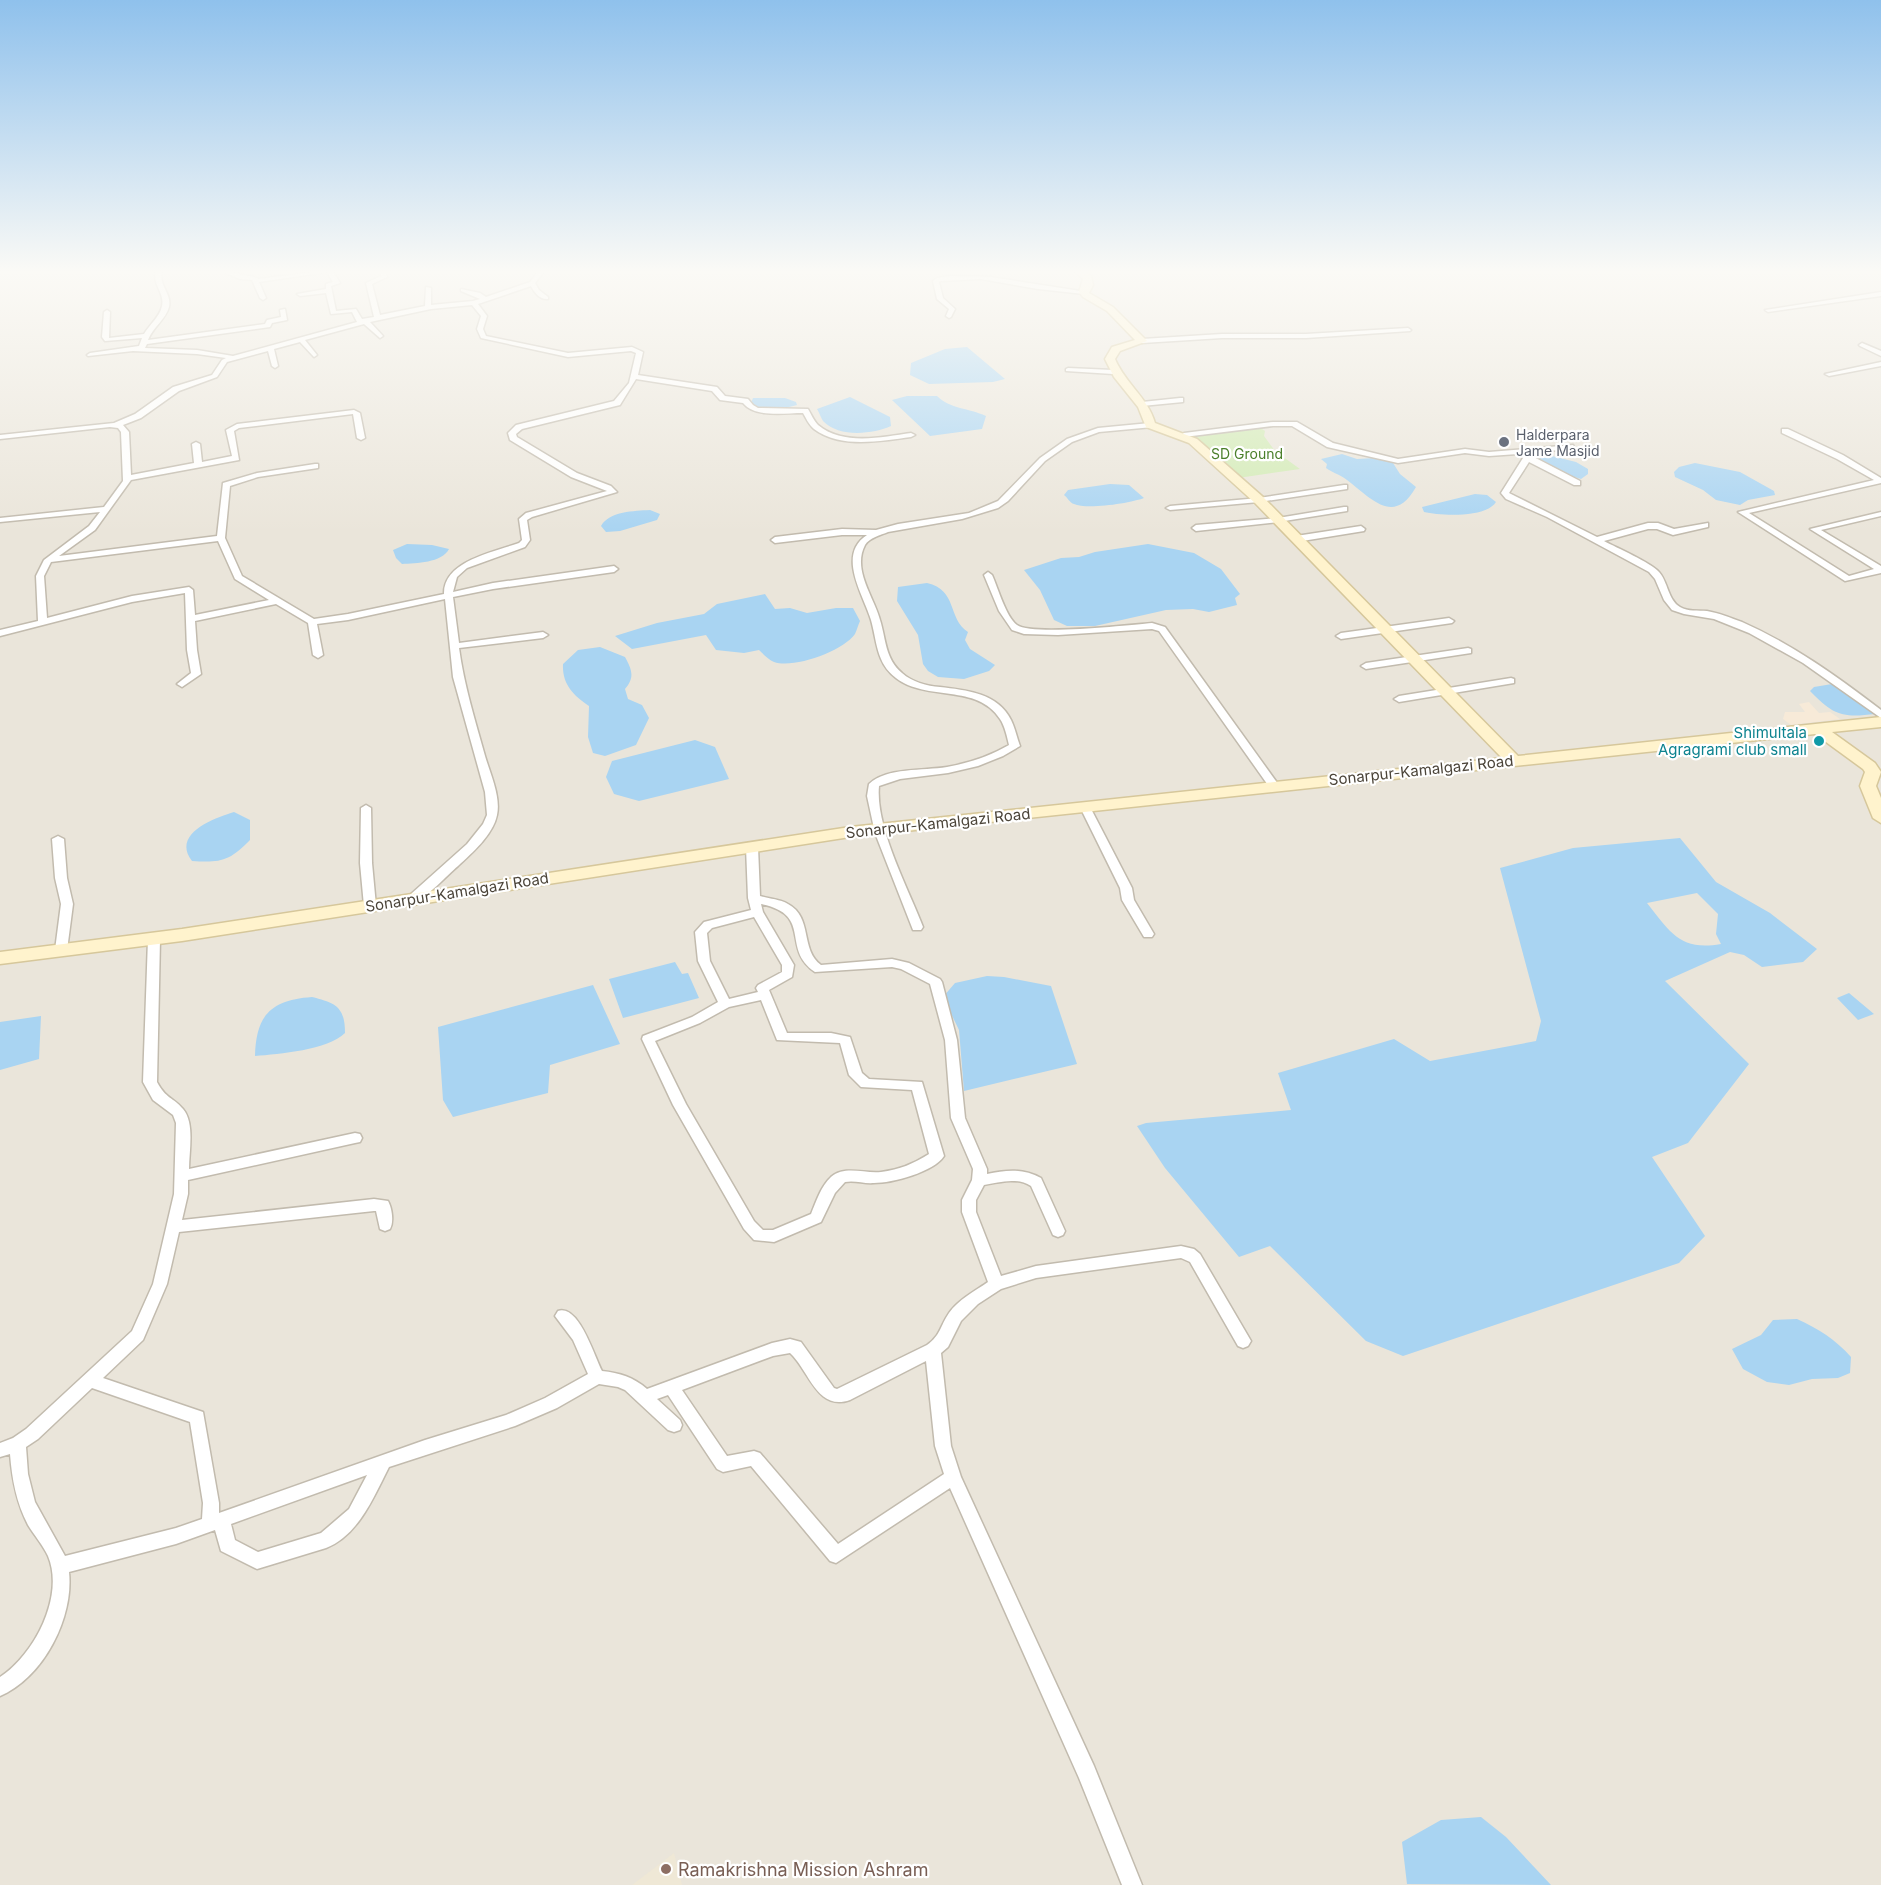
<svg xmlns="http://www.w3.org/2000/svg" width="1881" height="1885" font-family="Inter,sans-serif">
	<rect width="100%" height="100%" fill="#f6f3ec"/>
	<path fill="#eae5da" d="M0,270h1881v1615h-1881z"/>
	<path fill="#f7ead8" d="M1809,702l10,11 11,-1 10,7 -49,6 -8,-6 2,-7h20l-6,-8z"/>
	<path fill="#efe8d6" d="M674,1853l8,32h-50z"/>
	<path fill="#d2eab5" d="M1259,427l6,4 -1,5 11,15 25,18 -62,9 -49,-42z"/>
	<path fill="#a9d4f2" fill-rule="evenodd" d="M967,347l38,32 -12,3 -64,2 -19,-9 1,-12 34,-14z
		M907,396h30c13,13 32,12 49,20l-4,13 -52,7 -38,-36z
		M850,397l40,20 1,9c-18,8 -52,12 -68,-5 -2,-3 -4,-9 -6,-12z
		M753,398h32l11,4 1,3 -16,4 -32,-1z
		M1342,454l15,5 18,-1 18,5 7,11 16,13c-22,39 -44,12 -69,-7 -6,-5 -14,-7 -21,-12l1,-4 -6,-5z
		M1552,456l24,6 12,7v5l-7,5c-15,-4 -30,-11 -42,-21z
		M1695,463l45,9 34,19 1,4 -27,5 -8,5 -24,-5 -13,-10 -28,-13 -1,-5 5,-5z
		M1110,484l19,1 15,13c-13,5 -57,12 -70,6 -4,-1 -7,-7 -10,-9l4,-5z
		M1475,494l12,1 9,7c-10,16 -55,14 -72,10l-2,-5z
		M650,510l10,4 -3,6 -37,11 -14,1 -5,-6c9,-15 33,-15 49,-16z
		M407,544l25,1 17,4c-7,14 -33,14 -47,15l-6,-6 -3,-8z
		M1148,544l46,9 27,16 19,25 -5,4 2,7 -28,7 -16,-3 -27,1 -71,16h-28l-13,-6 -14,-30 -16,-20 37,-12 18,-1 16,-5z
		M927,583c31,7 20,35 41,49l-3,8 5,9 25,16 -6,6 -25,8 -26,-2 -10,-6 -5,-7 -5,-29 -21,-34 1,-14z
		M765,594l10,15 15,-1 17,5 29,-5h17l7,13c-2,4 -3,9 -5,13 -12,17 -61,35 -81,28 -5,-2 -11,-8 -15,-12l-15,3 -28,-3 -10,-15 -74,14 -17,-13 42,-13 47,-9 13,-10z
		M600,647l25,10c7,13 10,20 0,32l3,10 14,6 7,13 -13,27 -31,11 -12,-3 -5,-16 1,-31c-16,-11 -27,-22 -26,-42l15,-14z
		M1832,684l43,30c-33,4 -42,1 -65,-23l4,-4z
		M695,740l20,7 14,32 -90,22 -25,-7 -8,-17 6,-16z
		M234,812l16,8v20c-20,21 -30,23 -58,21 -21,-27 22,-43 42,-49z
		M1680,838l36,44 54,31 47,36 -14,13 -41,5 -18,-12 -14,-3 -65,29 84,83 -61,79 -36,14 53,79 -26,27 -276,93 -37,-15 -96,-95 -31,11 -74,-89 -28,-42 9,-3 145,-13 -13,-37 116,-34 36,22 106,-20 5,-20 -41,-153 73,-20zM1697,893l21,21 -2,20 5,10c-41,7 -50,-11 -74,-41z
		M675,962l7,12 6,-1 11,25 -76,20 -14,-39z
		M987,976l17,1 47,9 26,78 -113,27 -5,-61 -16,-33 12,-14z
		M593,985l27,59 -70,21 -2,28 -95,24 -10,-17 -5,-73z
		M1849,993l25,21 -16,6 -21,-22z
		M312,997c24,6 33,10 33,36 -17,17 -66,21 -90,23 1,-41 16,-56 57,-59z
		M41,1016l-2,43 -39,11v-48z
		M1797,1319c22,10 38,20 54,38l-1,16 -12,5 -26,1 -23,6 -22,-3 -24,-13 -11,-20 29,-14 12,-15z
		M1481,1817l25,20 45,48 -144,-1 -5,-42 39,-22z"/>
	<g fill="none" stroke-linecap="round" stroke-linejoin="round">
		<g stroke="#c2bbae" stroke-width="3">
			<path id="street" d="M156,270h6c-4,16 10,23 7,37 -3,12 -16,20 -21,33l117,-16 2,-4 14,-3 -1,-7 5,-1 2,11 -15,3 -2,4 -123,17 -2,4 52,2 36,6 124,-34 -5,-10 -21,2 -5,-21 -26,3 -3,-2 29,-5v-5l7,-2 -6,-10 -68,10 7,16 -3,2 -3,-2 -8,-18 -12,-1 -14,-6 2,-3h6l-1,2c7,3 22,4 25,7l74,-9 8,13 -9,3 5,25 20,-2 6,10 12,-2 -8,-34 15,-7 -2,-6h6l2,7 -15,7 8,31 45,-9 1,-19 5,1v17l42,-4 7,-2 -19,-8v-2l19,4 6,4 44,-15 9,-12h6l-10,13 4,7 9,7v2c-8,1 -14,-7 -17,-13l-53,18 9,12 -4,13 3,7 82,17 64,-6 11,5 -5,23 79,12 8,9 23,3 5,6 5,3 50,1c3,5 6,12 10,16 25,21 64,12 93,8l4,2 -4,2c-31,4 -70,12 -97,-8 -5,-4 -8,-11 -11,-16 -19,0 -48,5 -60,-10l-23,-3 -8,-9 -76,-12 -16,26 -98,24 -6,5 1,3 60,36 34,13 6,6 -85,25 -5,3 3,20 -5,7 -58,21 -10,9 -4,15 40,-9 121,-17 4,3 -4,3 -121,17 -40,8 6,46 84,-11 5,3 -5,3 -84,10c5,37 16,72 26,108 5,17 16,41 12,59 -4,20 -25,38 -39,51 -11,9 -30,31 -43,35l-6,-4 2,-3 56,-50 16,-20 4,-9 -2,-23 -32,-115 -8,-78 -97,21 -31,4 6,31 -5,3 -5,-3 -5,-32 -32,-19 -81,17 2,29 4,24 -19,13 -5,-3 14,-11 -4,-23 -2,-57 -53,9 -132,34v-6l38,-9 -2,-45 8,-16 45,-34 11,-14 -100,10v-4l104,-11 19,-26 -2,-49 -3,-4 -8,-1 -110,12v-4l114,-12 21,-9 38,-27 39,-12 10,-15 4,-2 -29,-4 -64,-3 -45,5 -1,-1 3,-2 49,-7 3,-8 -37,3 -3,-4 2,-25 3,-2 3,2 -1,26 35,-4c5,-9 16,-17 18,-28 3,-14 -10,-20 -6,-36zM472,305l9,11 -4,13 4,9 87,19 63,-6 5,2 -7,30 -15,18 -98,24 -8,8 2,7 61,37 36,14 -81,22 -7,6 3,21 -3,3c-25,9 -76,18 -75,51l-96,20 -34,5 -72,-43 -17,-38 5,-52 28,-9 60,-9v-4h-3l-58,9 -34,10 -6,53 -158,20 36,-26 36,-50 108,-20 -5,-29 5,-3 114,-14 4,24 4,2 4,-2 -5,-25 -6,-3 -117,14 -11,6 6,26 -30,6 -2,-18 -4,-2 -4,2 2,19 -63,12 -2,-43 -6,-7 18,-7 38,-27 38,-14 10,-15 41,-11 4,15 3,2 3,-2 -4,-17 26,-7 14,15 3,-2 -12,-15 59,-16 16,14 3,-2 -13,-14 61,-13zM218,541l17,38 34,21 -74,15 -2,-25 -4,-3 -57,9 -85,22 -3,-42 7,-14z
				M950,276l41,1 96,15 -3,2 -46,-5 -57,-10 -40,2 -2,1 4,16 12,11 -4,8 -2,1 -3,-2 3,-7 -12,-10 -4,-18 4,-3z
				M1881,292v4l-113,16 -3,-2z
				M1408,328l3,2 -1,1 -104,7h-84l-80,5 -3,-2 3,-2 80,-5h84z
				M1862,343l19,8v5l-21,-10 -1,-1z
				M1881,362v4l-52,10 -4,-2z
				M1068,368l45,2 4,2 -4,2 -47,-3v-2z
				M1180,398h3v4l-41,4 -4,-2 4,-2z
				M1273,422h24l36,21 65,16 67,-10 24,3 84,-7 1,2 -4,2 -44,4 54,28v4h-6l-45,-23 -20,31 88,44 51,-14h10l16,6 34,-6v4l-35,8 -16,-6h-9l-44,12c13,7 46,21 55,31 9,10 9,28 21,35 8,5 18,3 27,4 12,2 24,7 35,11 50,22 96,55 139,88v8l-78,-55 -54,-30 -35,-14 -30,-5 -12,-4 -8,-10 -9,-21 -6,-7 -102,-55 -41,-18 -5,-6 22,-35 -5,-4 -29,2 -24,-3 -67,10 -71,-16 -35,-21h-19l-89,11 -4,-2 4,-2z
				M1150,423h3v4l-54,5 -27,10 -27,19 -37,40 -10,7 -36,11 -74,13c-7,3 -19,6 -23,13 -13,25 9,52 15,75 6,19 5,39 22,53 10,9 25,13 38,14 26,3 58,6 71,33 4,8 6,18 9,26l-17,10 -25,10 -30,7 -48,6 -21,7c-4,41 29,102 44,141l-2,3h-8l-38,-97 -8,-37 2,-12c18,-17 54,-13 78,-17 22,-4 43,-11 62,-22 -2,-8 -4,-19 -9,-26 -23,-36 -73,-17 -104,-41 -20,-15 -19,-37 -25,-58 -7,-24 -35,-65 -4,-85h-25l-67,8 -4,-3 4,-3 67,-8 34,1 22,-6 71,-11 29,-12 42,-43 27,-19 31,-11z
				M1782,429h6l55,26 38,23v5l-132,30 100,63 25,-7 -64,-40 71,-17v4l-60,14 60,36v7l-36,8 -107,-69 136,-32 -37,-21 -55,-26z
				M1344,485h3v4l-88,13 -89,8 -4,-2 4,-2 89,-8z
				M1344,507h3v4l-69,11 -82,9 -4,-3 4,-3 82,-7z
				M1361,526l4,3 -1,2 -68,11 -4,-3 4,-3z
				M988,572l4,3c6,13 14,42 25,50 15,11 112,0 135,-2l13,4 113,157 1,2 -1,2h-8l-111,-157 -7,-2 -94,6 -34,-1 -12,-4 -13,-19 -15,-36z
				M1449,618l5,3 -2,2 -111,16 -5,-3 5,-3z
				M1468,648l3,1v4l-105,16 -5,-3 5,-3z
				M1511,678l3,1v4l-115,19 -5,-3 5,-3z
				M1085,804l5,3 42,81 2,12 20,34 -2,3h-8l-22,-37 -2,-12 -40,-81z
				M366,805l5,3 1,55 4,43 -6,4 -6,-4 -4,-43 1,-55z
				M58,836l6,3 3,39 6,26 -6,46 -6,4 -6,-4 6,-46 -6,-26 -3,-39z
				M752,844l6,3 2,49c9,3 19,3 28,8 25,13 12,46 33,61l71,-6 17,4 31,16 2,3 15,58 8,78 22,51v5c19,-4 36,-6 54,4l24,53 -2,4 -5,2 -5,-2 -22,-49c-14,-9 -32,-4 -47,-1l-8,15v12l25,64 35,-10 145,-20 13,3 6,5 51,87 -3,5 -5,2 -5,-2 -48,-84 -9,-4 -145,20 -35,11 -23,15 -17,17 -13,26 -7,6 10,93 10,31 133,289 48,119h-20l-43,-107 -129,-290 -114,75 -6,-2 -79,-95 -28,6 -6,-3 -49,-74 -11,4 23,21 2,5 -2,5 -6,2 -6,-2 -43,-40 -7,-3 -19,-3 -42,24 -42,18 -126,41c-15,29 -30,68 -63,81l-69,21 -36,-18 -6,-21 -39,14 -107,28c5,46 -26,106 -69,124v-19c34,-22 65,-81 48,-121 -5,-11 -14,-21 -20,-31 -12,-23 -16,-46 -18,-71l-10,3v-14l13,-5 13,-9 106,-98 21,-47 21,-90 2,-71 -3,-8 -20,-15 -10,-18 5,-143 2,-3 4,-1 6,4 -3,143c9,17 16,15 26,27 12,14 6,42 6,60l166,-36 5,1 2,4 -2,4 -5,1 -167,37v14l-6,26 192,-21 14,2c4,7 6,21 2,28l-5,2 -5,-2 -4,-18h-2l-195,21 -12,52 -24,56 -40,38 100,34 16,91v10l206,-73 81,-25 39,-17 43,-24 -15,-34 -18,-24 3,-5c21,-7 36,45 44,60 18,2 31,6 45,18l125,-46 18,-4 11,3 33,46 3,1 90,-44c14,-10 13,-19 22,-32 9,-13 26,-22 39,-31l-26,-70v-12l10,-20 1,-11 -22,-51 -6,-78 -15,-56 -29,-15 -9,-2 -77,5c-35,-24 -1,-57 -54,-68l2,8 31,53 -2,12 -23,13 18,43h44l19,4 12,36 7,6 53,3 22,74c-10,16 -52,27 -70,27 -10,1 -19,-3 -29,-1l-10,11 -14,29 -47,20 -20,-2 -10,-11 -71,-124 -31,-66 1,-3 49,-19 26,-15 -20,-41 -3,-29 9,-10 47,-12 -3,-12 -2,-51zM754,917l28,48v7l-24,13 -2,3 2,4 -29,7 -19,-38 -3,-28 5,-5zM761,1000l16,40 63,3 9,32 12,12 51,3 17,64c-14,9 -30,16 -48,18 -16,2 -36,-7 -50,5 -10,9 -15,25 -20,37l-38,16h-10l-9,-9 -68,-117 -31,-63 45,-18 29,-16zM790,1353c19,17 27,59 60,47l76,-39 9,85 9,28 -106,70 -78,-91 -6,-2 -27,5 -45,-66 91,-34zM92,1388l98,34 13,81 -1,16 -26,9 -111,28 -30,-54 -7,-28 -2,-27 12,-8zM367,1475l-18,34 -28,24 -63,19 -23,-12 -4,-16z"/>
		</g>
		<g stroke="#d6c79b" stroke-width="3">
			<path id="secondary" d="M1074,270h9l8,6 2,9 -4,8 24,14 34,34 -27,10 -5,8c10,24 33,39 40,64l42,16 66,58 255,259 363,-39v10l-49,5 43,31 6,9 -5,14 5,12v25l-8,-5 -13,-32 5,-14 -2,-3 -48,-35 -965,103 -668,104 -182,23v-12l182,-23 668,-102 652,-69 -247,-255 -66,-60 -43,-16 -8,-20 -24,-30 -9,-18 7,-12 23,-7 -28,-29 -24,-14 -4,-5 4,-13z"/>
		</g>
		<use href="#street" fill="#fff" fill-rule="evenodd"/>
		<use href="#secondary" fill="#fff3cd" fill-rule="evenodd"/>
	</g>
	<linearGradient id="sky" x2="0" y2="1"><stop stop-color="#8fc1ec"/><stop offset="0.51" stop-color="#fbfaf6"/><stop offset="1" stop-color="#fbfaf6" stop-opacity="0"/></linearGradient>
	<rect width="1881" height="533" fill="url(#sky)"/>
	<circle fill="#6b7280" stroke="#fff" stroke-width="2" cx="1504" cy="442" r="6"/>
	<circle fill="#0f9aa8" stroke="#fff" stroke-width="2" cx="1819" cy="741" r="6"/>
	<circle fill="#8d6e63" stroke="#fff" stroke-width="2" cx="666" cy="1869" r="6"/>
	<g text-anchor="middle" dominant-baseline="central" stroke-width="4.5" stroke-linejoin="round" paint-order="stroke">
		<g font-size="14" fill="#5b616d" stroke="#fff" text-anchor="start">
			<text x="1516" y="434">Halderpara<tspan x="1516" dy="16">Jame Masjid</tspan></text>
		</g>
		<g font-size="14" fill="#4a7f2a" stroke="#fff">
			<text x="1247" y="453">SD Ground</text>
		</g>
		<g font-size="15" fill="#0d838f" stroke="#fff" text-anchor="end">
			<text x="1807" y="732">Shimultala<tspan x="1807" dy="17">Agragrami club small</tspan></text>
		</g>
		<g font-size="15" fill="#4b4439" stroke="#fff">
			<text transform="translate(1421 770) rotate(-6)">Sonarpur-Kamalgazi Road</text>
			<text transform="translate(938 823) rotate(-6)">Sonarpur-Kamalgazi Road</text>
			<text transform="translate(457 892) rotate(-9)">Sonarpur-Kamalgazi Road</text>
		</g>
		<g font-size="18" fill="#785e54" stroke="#fff" text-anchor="start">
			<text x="678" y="1869">Ramakrishna Mission Ashram</text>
		</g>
	</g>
</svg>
